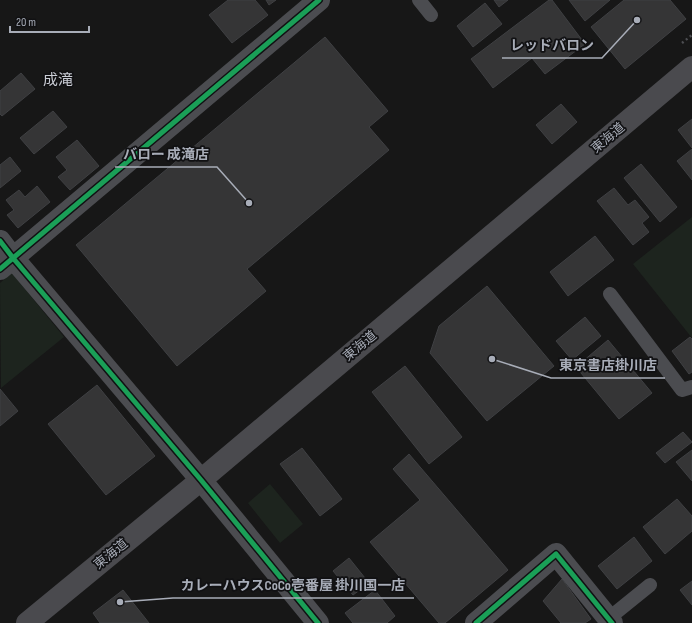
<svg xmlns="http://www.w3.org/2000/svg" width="692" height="623" font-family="'Sofia Sans Condensed','Noto Sans JP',sans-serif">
	<rect width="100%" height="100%" fill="#171717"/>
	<path fill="#1d241e" d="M692,217v121l-59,-74z
		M12,273l52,64 -63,51 -1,-105z
		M270,484l33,40 -23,19 -32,-40z"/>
	<path fill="#353536" stroke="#3f4043" d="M228,0h27l13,15 -36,28 -23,-28z
		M266,0h10l-7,5z
		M494,0h14l-9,7z
		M549,0h3l33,44 -40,30 -13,-16 -39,30 -22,-29z
		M569,0h41l-25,21z
		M624,0h46l16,19 -61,50 -34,-42z
		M485,3l17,21 -29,23 -16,-21z
		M325,37l63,74 -19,16 20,23 -142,119 19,22 -89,75 -101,-121z
		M21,73l14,16 -33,27 -2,-2v-23z
		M561,104l16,18 -25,22 -16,-19z
		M53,111l14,16 -33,27 -14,-16z
		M692,119v29l-14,-18z
		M77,140l22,26 -29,24 -12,-13 9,-7 -11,-13z
		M692,149v31l-15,-19z
		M10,157l11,14 -21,17v-23z
		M641,164l36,43 -17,15 -36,-44z
		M37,186l13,16 -32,26 -11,-13 7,-5 -8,-10 13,-10 6,7z
		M614,188l14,17 7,-5 14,17 -7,6 7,9 -16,13 -36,-44z
		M595,236l19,24 -46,36 -18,-24z
		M487,286l67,80 -67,55 -57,-68 9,-27z
		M585,317l16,19 -29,24 -16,-19z
		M690,337l2,2v33l-3,2 -17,-23z
		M608,340l44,53 -33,26 -43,-52z
		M405,366l57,71 -33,27 -57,-72z
		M97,385l58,71 -49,39 -58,-71z
		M0,389l18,22 -18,15z
		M683,432l9,10 -27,21 -9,-10z
		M302,448l40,51 -22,17 -40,-52z
		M692,450v31l-16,-19z
		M409,454l99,116 -63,53h-6l-69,-81 50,-42 -27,-31z
		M677,499l15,17v15l-27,23 -22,-27z
		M634,537l18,24 -35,28 -19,-23z
		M349,558l20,25 -16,12 -20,-24z
		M562,579l29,40 -6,4h-24l-18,-22z
		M692,581v24l-12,-15z
		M123,590l26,33h-49l-7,-10z
		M375,590l20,26 -8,7h-34l-8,-10z"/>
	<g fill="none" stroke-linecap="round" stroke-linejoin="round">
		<path stroke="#4d4e52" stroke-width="2.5" stroke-dasharray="2 3" stroke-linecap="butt" d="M682,43l10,-8"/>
		<path stroke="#4b4c50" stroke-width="14" d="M419,0l12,15
			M610,294l72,96 10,-3
			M608,619l42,-34"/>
		<path stroke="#4b4c50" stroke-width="22" d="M0,241l13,17 188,222 117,143
			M0,269l319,-269
			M476,623l80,-69 56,69"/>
		<path stroke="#4a4a4e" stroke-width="22" d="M27,623l174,-143 491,-413"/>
		<g stroke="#111113" stroke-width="8">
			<path id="cycleway" d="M0,241l13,17 188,222 117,143
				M0,269l319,-269
				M476,623l80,-69 56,69"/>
		</g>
		<use href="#cycleway" stroke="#1a9f57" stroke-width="5"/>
	</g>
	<g text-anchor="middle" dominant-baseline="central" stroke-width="3.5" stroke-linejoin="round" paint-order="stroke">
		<g font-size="13" fill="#a8adb8" stroke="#111113">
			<text transform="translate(608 138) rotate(-40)">東海道</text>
			<text transform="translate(360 346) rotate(-40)">東海道</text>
			<text transform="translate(111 554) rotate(-39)">東海道</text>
		</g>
		<g font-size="15" fill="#c9ccd4" stroke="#111113">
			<text x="58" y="80">成滝</text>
		</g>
	</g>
	<path fill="none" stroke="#a8adb8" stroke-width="1.5" d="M637 20L602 58H502M249 203L217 167H115M492 359L551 378H665M120 602L173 598H414"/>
	<g fill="#a8adb8" stroke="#111113" stroke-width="1.5">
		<circle cx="637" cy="20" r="4"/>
		<circle cx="249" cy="203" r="4"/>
		<circle cx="492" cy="359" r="4"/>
		<circle cx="120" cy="602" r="4"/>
	</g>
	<g font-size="14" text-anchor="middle" font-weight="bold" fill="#a8adb8" stroke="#111113" stroke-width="3.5" stroke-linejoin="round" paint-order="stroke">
		<text x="552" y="50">レッドバロン</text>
		<text x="166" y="159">バロー 成滝店</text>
		<text x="608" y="370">東京書店掛川店</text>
		<text x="293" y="590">カレーハウスCoCo壱番屋 掛川国一店</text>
	</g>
	<path d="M10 26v6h79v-6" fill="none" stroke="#a8adb8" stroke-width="2"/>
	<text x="16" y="26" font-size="12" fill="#a8adb8" stroke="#111113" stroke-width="3" paint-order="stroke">20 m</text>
</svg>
